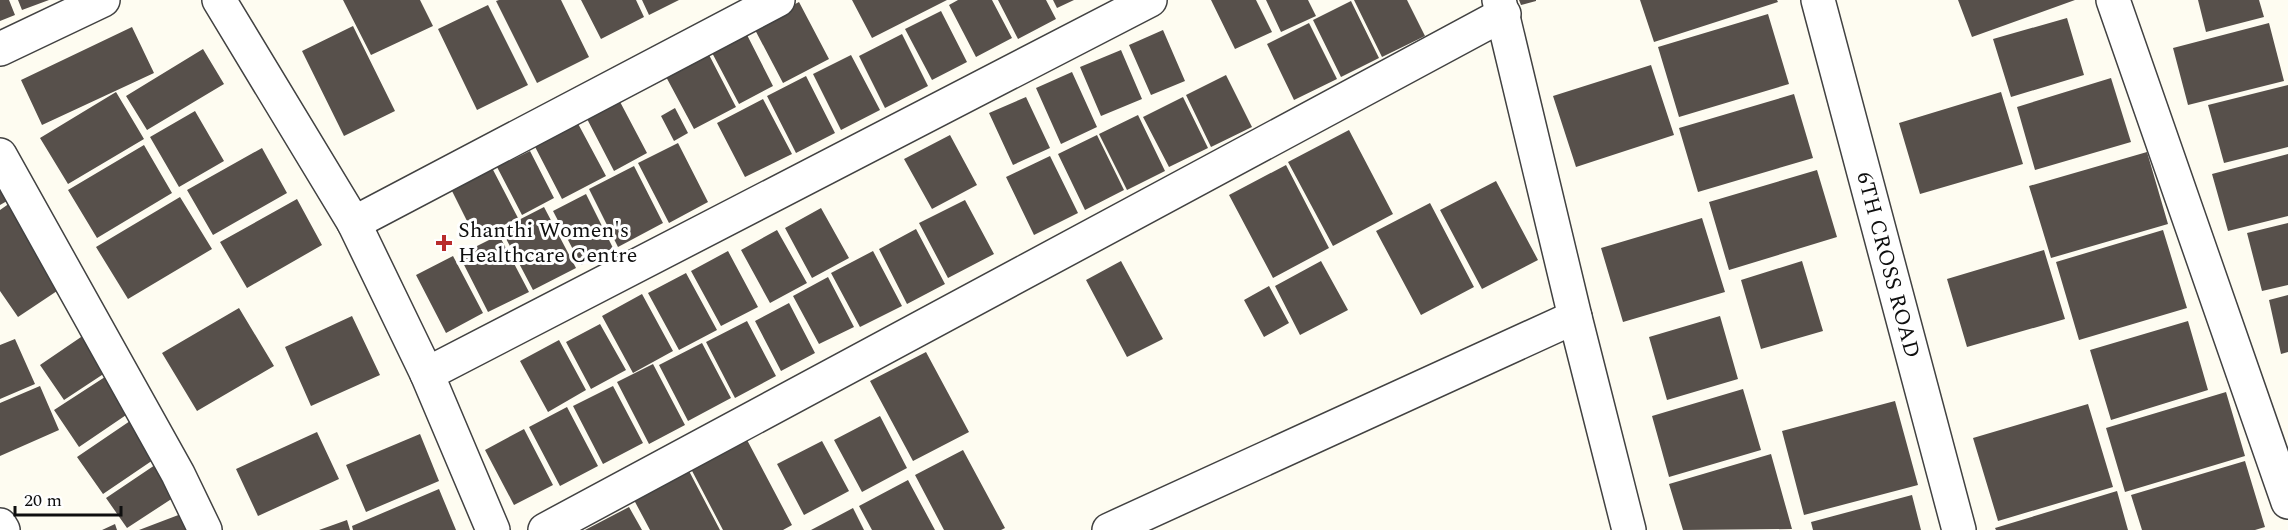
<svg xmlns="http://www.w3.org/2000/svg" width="2288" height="530" font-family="Spectral,serif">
	<rect width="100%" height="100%" fill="#fefcf1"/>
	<path fill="#57504b" d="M0,0h9l6,15 -15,6z
		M18,0h31l-27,10z
		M343,0h77l13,26 -62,29z
		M499,0h62l28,57 -52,26 -41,-82z
		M581,0h55l8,17 -43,22z
		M642,0h37l-30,15z
		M852,0h95l-75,38z
		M958,0h34l20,38 -36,19 -27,-52z
		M998,0h48l10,19 -38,20z
		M1053,0h21l-17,8z
		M1211,0h45l16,32 -37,17z
		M1266,0h42l8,16 -35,16z
		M1354,0h53l18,36 -43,21z
		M1519,0h17v1l-15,4z
		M1640,0h137l1,2 -124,40z
		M1958,0h117l-103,37z
		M2198,0h61l5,17 -58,15z
		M1351,1l28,57 -38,19 -28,-57z
		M799,2l30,57 -46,24 -30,-57z
		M488,5l40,80 -51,25 -39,-81z
		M941,11l26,51 -35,18 -27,-51z
		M1768,14l21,70 -110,33 -21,-70z
		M2067,18l17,57 -73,22 -18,-58z
		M1309,23l28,56 -43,21 -27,-56z
		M2269,23l15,58 -96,24 -15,-57z
		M353,26l42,85 -51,25 -42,-85z
		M132,27l22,46 -112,52 -21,-45z
		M744,29l29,57 -34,18 -30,-57z
		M1163,30l22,51 -34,14 -22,-50z
		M902,34l26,52 -43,22 -26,-52z
		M203,49l21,35 -77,46 -21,-34z
		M1121,50l21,49 -41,17 -21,-49z
		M707,51l29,56 -42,22 -30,-56z
		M851,55l29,55 -39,20 -28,-56z
		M1651,65l23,70 -98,32 -23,-71z
		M1072,72l25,55 -36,17 -25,-56z
		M1226,75l26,52 -41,20 -25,-52z
		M806,76l29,57 -39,20 -29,-57z
		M2111,78l20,64 -96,28 -18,-63z
		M2288,85v62l-64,16 -16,-58z
		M116,92l28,47 -76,45 -28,-46z
		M2001,92l22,72 -103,30 -21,-71z
		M1794,94l19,64 -115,34 -19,-64z
		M1026,97l24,51 -37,17 -24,-52z
		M1183,97l25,51 -39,19 -26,-50z
		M618,98l29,55 -33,18 -29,-56z
		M763,99l29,55 -47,23 -28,-54z
		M675,108l13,25 -14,8 -13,-25z
		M195,111l29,50 -45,26 -29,-50z
		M1138,115l27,56 -38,19 -28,-56z
		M575,118l31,58 -44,23 -31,-60z
		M1349,130l44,84 -60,32 -45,-84z
		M950,135l27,50 -45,24 -28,-50z
		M1097,135l27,55 -39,20 -27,-56z
		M678,143l30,59 -39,21 -31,-60z
		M144,145l28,48 -75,45 -29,-48z
		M262,148l25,45 -74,42 -26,-45z
		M530,151l24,47 -32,17 -25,-48z
		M2147,152l21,72 -117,34 -22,-72z
		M2288,154v62l-60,15 -16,-57z
		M1050,156l28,57 -44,22 -28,-58z
		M490,164l28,54 -42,21 -27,-54z
		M1286,165l43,83 -56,30 -44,-83z
		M634,166l29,57 -45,24 -29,-58z
		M1817,170l20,67 -108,33 -20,-68z
		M0,177l14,20 -14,8z
		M1496,181l42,79 -56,29 -42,-79z
		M586,194l27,54 -32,17 -28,-54z
		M180,197l32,52 -84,50 -32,-52z
		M297,199l25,46 -75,43 -27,-46z
		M965,200l29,54 -46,24 -29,-55z
		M10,203l56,82 -48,32 -18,-26v-81z
		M1430,203l44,84 -53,28 -45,-84z
		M544,207l32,61 -43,22 -32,-61z
		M821,208l28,50 -37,20 -27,-50z
		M1702,218l23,74 -102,30 -22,-74z
		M2288,223v62l-26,6 -15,-58z
		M916,229l29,55 -38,20 -28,-55z
		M777,230l30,53 -37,20 -29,-53z
		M2163,230l24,78 -108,32 -23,-78z
		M499,235l30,57 -41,20 -29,-57z
		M2044,250l21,69 -98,28 -20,-68z
		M728,251l30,56 -37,19 -30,-55z
		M873,251l29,55 -42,21 -29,-54z
		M453,256l30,57 -37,20 -30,-58z
		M1121,261l42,78 -36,18 -41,-77z
		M1321,261l27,49 -48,25 -25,-49z
		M1802,261l21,70 -62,18 -20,-69z
		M686,273l31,57 -38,20 -31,-57z
		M828,277l26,50 -35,17 -26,-48z
		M1269,286l20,37 -25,14 -20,-37z
		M642,294l31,57 -40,22 -31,-57z
		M2288,295v57l-7,2 -12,-54z
		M789,303l26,50 -34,18 -26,-50z
		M239,308l35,58 -77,45 -35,-58z
		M352,316l28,59 -69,31 -26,-59z
		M1720,316l18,63 -71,21 -18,-63z
		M747,321l29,55 -41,22 -29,-56z
		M2188,321l20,69 -97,30 -21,-70z
		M600,324l26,46 -35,19 -25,-47z
		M84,335l24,36 -44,29 -24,-35z
		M15,339l20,45 -35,15v-54z
		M559,340l27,50 -38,22 -28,-51z
		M702,343l29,55 -43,23 -29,-56z
		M926,352l43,80 -56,29 -43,-80z
		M653,364l32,61 -36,19 -32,-62z
		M108,375l24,36 -53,36 -25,-37z
		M40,386l19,44 -59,26v-53z
		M613,386l30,57 -40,21 -30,-58z
		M1743,389l18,61 -92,27 -17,-61z
		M2226,392l19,64 -120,36 -19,-64z
		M1895,401l23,84 -114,30 -22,-84z
		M2088,404l25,83 -115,34 -25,-83z
		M567,407l31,59 -38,20 -31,-59z
		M880,416l27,52 -45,24 -28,-52z
		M130,421l26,37 -53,36 -26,-37z
		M524,429l29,56 -39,20 -29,-55z
		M317,432l22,47 -81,37 -22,-47z
		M420,434l19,47 -73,31 -20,-47z
		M746,438l46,87 -9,5h-60l-33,-63z
		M822,441l27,50 -45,24 -27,-51z
		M963,450l42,78 -4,2h-57l-29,-55z
		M1771,454l21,75 -109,1 -14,-46z
		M2245,461l20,66 -10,3h-113l-11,-35z
		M155,465l21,31 -49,32 -21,-30z
		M689,471l31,59h-70l-16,-30z
		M908,480l27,50h-63l-13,-24z
		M439,489l17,41h-103l-1,-4z
		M2117,491l11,39h-132l-1,-2z
		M1912,495l9,35h-108l-2,-8z
		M629,507l13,23h-57z
		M853,508l11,22h-53z
		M181,514l6,16h-48z
		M347,520l3,10h-31z
		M115,524l2,6h-15z"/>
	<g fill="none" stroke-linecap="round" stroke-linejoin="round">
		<g stroke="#424242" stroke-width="36">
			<g id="minor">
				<path d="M219,0l135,223 73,151 66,156"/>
				<path d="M1499,0l76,317 54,213"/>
				<path id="s1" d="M1818,0l141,530"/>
				<path d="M2113,0l175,502"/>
				<path d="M0,49l103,-49"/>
				<path d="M0,155l178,319 27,56"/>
				<path d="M354,223l424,-223"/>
				<path d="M427,374l723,-374"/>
				<path d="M0,525l3,5"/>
				<path d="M545,530l959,-516"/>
				<path d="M1109,530l466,-213"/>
			</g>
		</g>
		<use href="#minor" stroke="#fff" stroke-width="33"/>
	</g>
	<path fill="#b92c2c" stroke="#fff" stroke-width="2" d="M441 234h6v6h6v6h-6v6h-6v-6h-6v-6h6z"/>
	<g text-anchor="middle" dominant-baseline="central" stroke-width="6" stroke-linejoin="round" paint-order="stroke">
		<g font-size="22" fill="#0f0f0f" stroke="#fff" text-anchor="start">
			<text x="458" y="230">Shanthi Women's<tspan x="458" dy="25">Healthcare Centre</tspan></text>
		</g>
		<g font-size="22" fill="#0f0f0f" stroke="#fff">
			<text stroke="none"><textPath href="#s1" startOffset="274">6TH CROSS ROAD</textPath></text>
		</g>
	</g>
	<path d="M15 506v9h106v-9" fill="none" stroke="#0f0f0f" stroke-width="3"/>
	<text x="24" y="506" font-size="18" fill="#0f0f0f" stroke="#ffffff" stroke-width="4.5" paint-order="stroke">20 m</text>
</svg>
